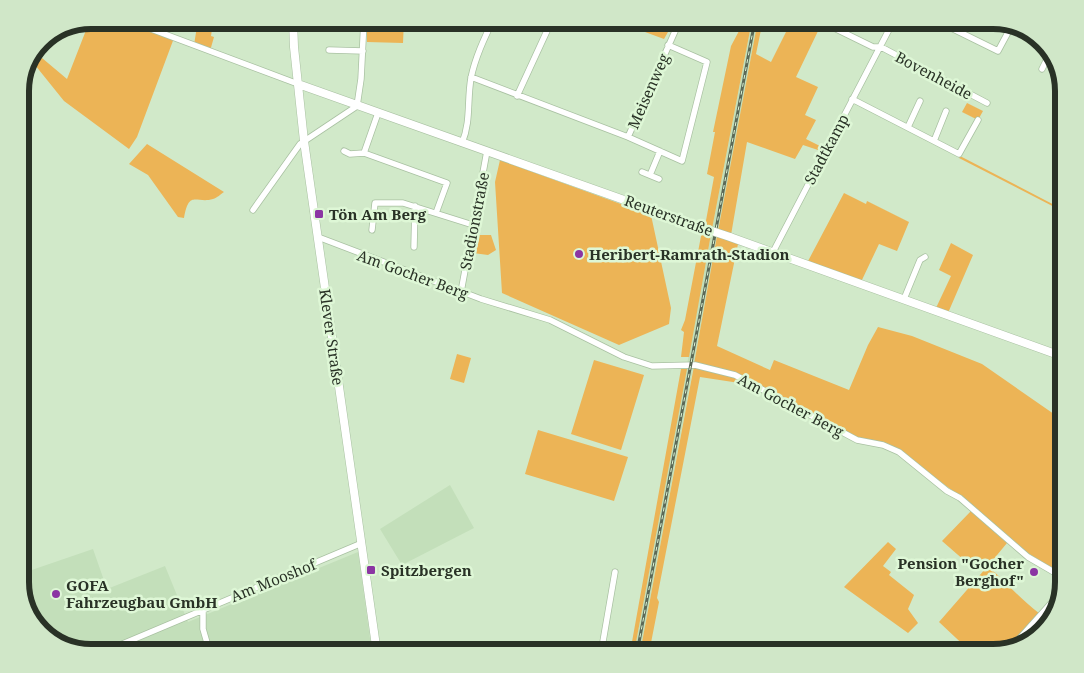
<svg xmlns="http://www.w3.org/2000/svg" width="1084" height="673" font-family="'Noto Serif',serif">
	<rect width="100%" height="100%" fill="#d1e9c9"/>
	<path fill="#c3dfba" d="M752,20h6l-40,211 -6,-2z
		M711,234l6,2 -22,122 -55,295h-6z
		M450,485l24,43 -72,37 -22,-36z
		M93,549l14,40 58,-23 23,56 170,-70 14,101h-282l-39,-12 -22,-23 -9,-31v-13z"/>
	<path fill="#ecb456" d="M90,20h37l47,18 -37,99 -8,12 -65,-48 -29,-36 7,-7 25,21z
		M198,20h18l-1,9h-3l-1,7 3,1 -4,14 -16,-6z
		M226,20h26l-1,7 -26,-1z
		M367,20h37l-1,23 -36,-1z
		M651,20h9l12,5 -8,14 -19,-7z
		M741,20h11l-40,209 -7,-3 9,-49 -7,-3 8,-42h-2l18,-86 8,-15z
		M758,20h5l-7,34 15,8 21,-42h26l8,7 -7,2 -23,48 22,10 -13,28 11,5 -10,19 14,7h4l-3,5 -18,-6 -8,14 -48,-17 -16,93 -13,-4z
		M967,103l16,8 -5,9 -16,-8z
		M147,144l77,48c-3,2 -7,6 -11,7 -17,5 -24,-10 -29,19l-6,-1 -30,-42 -19,-11z
		M960,156l104,54v2l-105,-54z
		M500,160l151,55 20,93 -2,16 -50,21 -117,-52 -7,-111z
		M844,193l22,11 1,-3 42,21 -12,29 -18,-7 -18,38 -54,-19z
		M702,231l9,3 -22,123h-8l3,-25 -3,-2 4,-10z
		M476,235h15l5,15 -8,5 -15,-2z
		M717,236l21,8 -21,102 53,24 4,-10 75,30 19,-45 10,-18 34,9 70,28 82,57v154l-48,-29 -40,-38 -77,-57 -42,-13 -126,-66 -37,-8z
		M951,243l22,12 -25,58 -12,-5 15,-32 -12,-6z
		M457,354l14,4 -7,25 -14,-4z
		M594,360l50,15 -23,75 -50,-16z
		M694,366l36,9 16,9 -46,-7 -43,221 2,4 -10,51h-9z
		M681,369h6l-53,284h-4z
		M538,430l90,27 -14,44 -89,-27z
		M971,511l36,32 -19,23c19,17 32,33 52,48l-35,36 -11,3h-22l-33,-31 47,-54 -4,-2 -9,2 -31,-27z
		M888,542l8,7 -13,17 8,6 -2,3 25,20 -6,14 10,14 -10,10 -64,-46z"/>
	<g fill="none" stroke-linecap="round" stroke-linejoin="round">
		<g stroke="#a9c1a2" stroke-width="7">
			<path id="minor" d="M127,20l171,64
				M935,20l63,31 14,-26
				M824,23l49,24h8l106,56
				M712,24l2,-4
				M329,50l34,1
				M1042,69l9,-18
				M471,77l157,60 54,24 25,-99 -39,-17
				M517,96l35,-76
				M852,99l107,55 19,-34
				M378,113l-14,40 83,30 -11,30
				M908,127l12,-26
				M628,137l52,-117
				M934,141l12,-30
				M462,143c9,-21 5,-43 9,-65 4,-20 13,-39 22,-58
				M344,151l6,3 14,-1
				M642,172l17,7
				M650,175l10,-24
				M253,210l47,-66 57,-38 4,-27 3,-59
				M372,230l3,-27h28l70,22
				M318,237l163,62 69,21 74,37 28,9 43,-1 40,10 122,65 26,5 16,7 48,39 13,7 68,59 36,21
				M414,247l1,-41
				M773,252l121,-232
				M461,292l26,-141
				M904,299l16,-39 5,-3
				M203,609v20l7,24
				M1010,649l51,-57
				M101,653l261,-110
				M601,653l14,-81"/>
		</g>
		<g stroke="#a9c1a2" stroke-width="9">
			<path id="tertiary" d="M293,20l1,27 10,94 73,512
				M298,84l405,144
				M730,237l334,120"/>
		</g>
		<use href="#minor" stroke="#fff" stroke-width="5.5"/>
		<use href="#tertiary" stroke="#fff" stroke-width="8"/>
		<g stroke="#5b6957" stroke-width="3">
			<path id="rail" d="M637,653l118,-633"/>
		</g>
		<use href="#rail" stroke="#def7d6" stroke-width="1" stroke-dasharray="4" stroke-linecap="butt"/>
		<g stroke="#a9c1a2" stroke-width="9" stroke-linecap="butt">
			<path id="tertiary-bridge" d="M703,228l27,9"/>
		</g>
		<use href="#tertiary-bridge" stroke="#fff" stroke-width="8"/>
	</g>
	<g fill="#8b35a3" stroke="#def7d6" stroke-width="2">
		<rect x="314" y="209" width="10" height="10" rx="2.5"/>
		<circle cx="579" cy="254" r="5"/>
		<rect x="366" y="565" width="10" height="10" rx="2.5"/>
		<circle cx="1034" cy="572" r="5"/>
		<circle cx="56" cy="594" r="5"/>
	</g>
	<g text-anchor="middle" dominant-baseline="central" stroke-width="5" stroke-linejoin="round" paint-order="stroke">
		<g font-size="15" fill="#293226" stroke="#def7d6">
			<text transform="translate(934 75) rotate(28)">Bovenheide</text>
			<text transform="translate(648 91) rotate(-66)">Meisenweg</text>
			<text transform="translate(826 149) rotate(-62)">Stadtkamp</text>
			<text transform="translate(669 215) rotate(20)">Reuterstraße</text>
			<text transform="translate(474 221) rotate(-79)">Stadionstraße</text>
			<text transform="translate(413 274) rotate(20)">Am Gocher Berg</text>
			<text transform="translate(332 337) rotate(82)">Klever Straße</text>
			<text transform="translate(791 405) rotate(28)">Am Gocher Berg</text>
			<text transform="translate(273 580) rotate(-22)">Am Mooshof</text>
		</g>
		<g font-size="15" font-weight="bold" fill="#293226" stroke="#def7d6" text-anchor="start">
			<text x="329" y="214">Tön Am Berg</text>
			<text x="589" y="254">Heribert-Ramrath-Stadion</text>
			<text x="1024" y="563" text-anchor="end">Pension "Gocher<tspan x="1024" dy="17">Berghof"</tspan></text>
			<text x="381" y="570">Spitzbergen</text>
			<text x="66" y="585">GOFA<tspan x="66" dy="17">Fahrzeugbau GmbH</tspan></text>
		</g>
	</g>
	<path d="M0 0H1084V673H0ZM91 29H993A62 62 0 0 1 1055 91V582A62 62 0 0 1 993 644H91A62 62 0 0 1 29 582V91A62 62 0 0 1 91 29Z" fill="#d0e7c8" fill-rule="evenodd"/>
	<path fill="none" stroke="#293226" stroke-width="6" d="M91 29H993A62 62 0 0 1 1055 91V582A62 62 0 0 1 993 644H91A62 62 0 0 1 29 582V91A62 62 0 0 1 91 29Z"/>
</svg>
